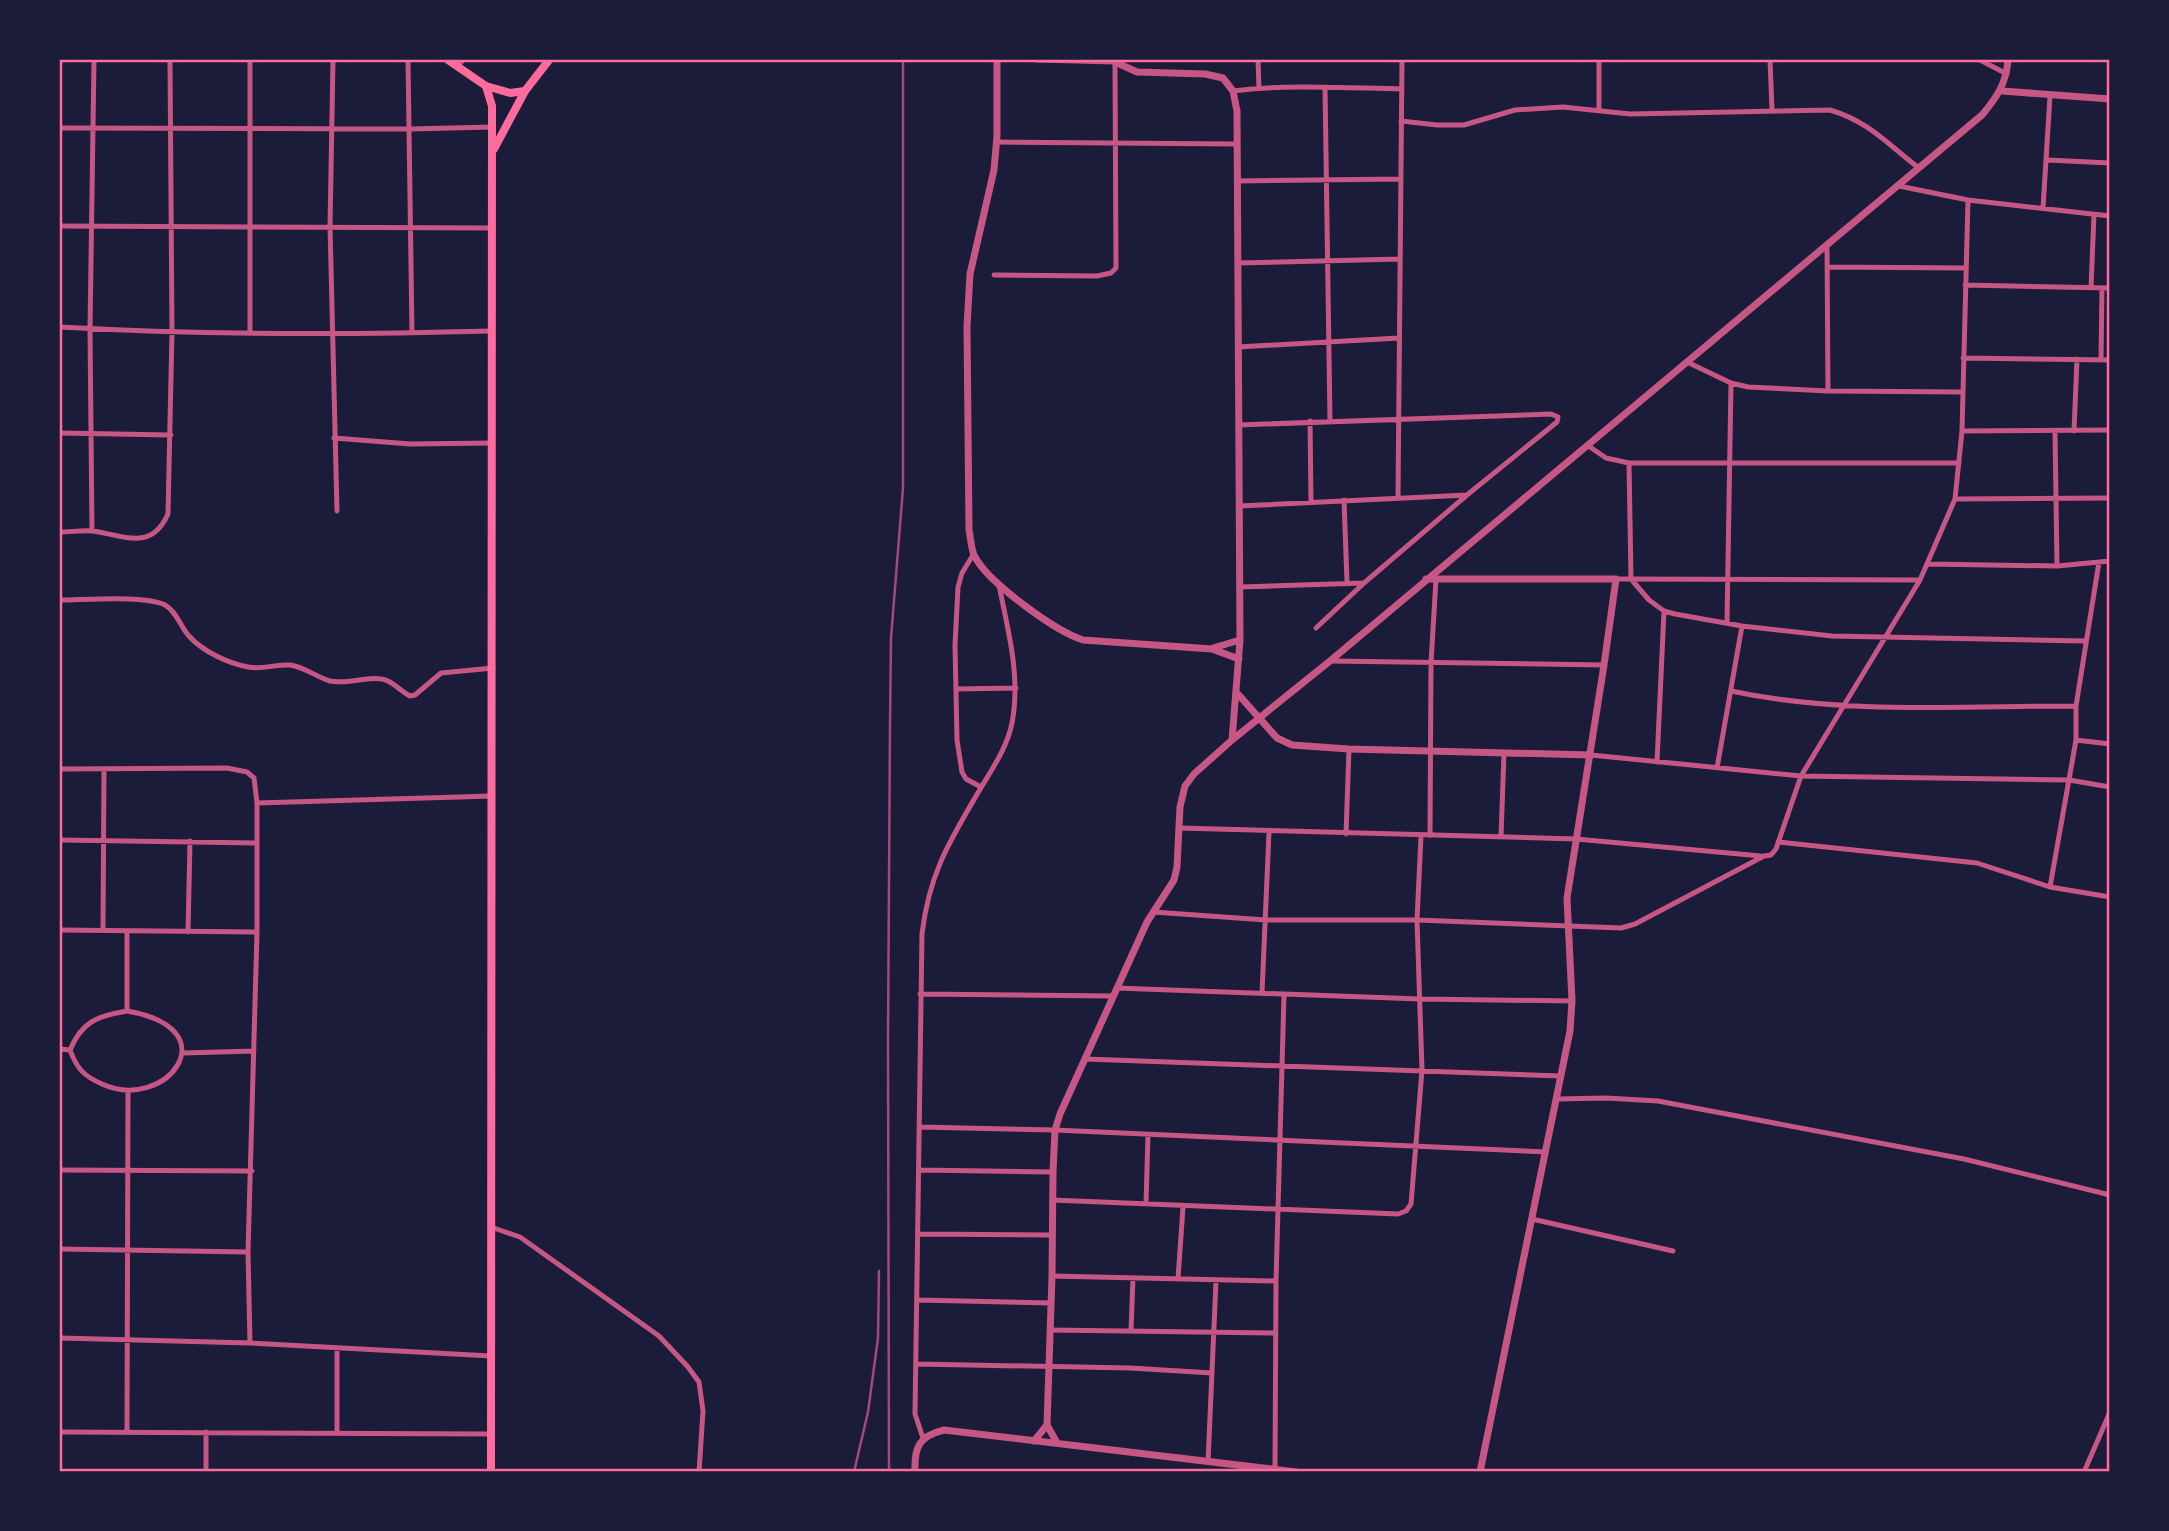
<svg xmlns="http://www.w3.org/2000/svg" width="2169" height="1531" font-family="'Alegreya Sans',sans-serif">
	<rect width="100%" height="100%" fill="#1b1b3a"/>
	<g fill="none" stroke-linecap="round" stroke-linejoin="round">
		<path stroke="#c65784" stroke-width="5" d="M333,60l-3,166 7,285
			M408,60l4,273
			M1258,60l1,28
			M1770,60l2,50
			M1980,60l27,14
			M458,66l5,-6
			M1325,87l5,334
			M1233,91c56,-7 113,-3 169,-2
			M1599,109v-49
			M1401,121l36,4h27l51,-15 48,-3 67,7 200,-4c40,12 57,34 89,58
			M60,128l350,1 82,-2
			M996,142l241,2
			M2047,160l63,3
			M1237,181l164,-2
			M1899,186l69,14 142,16
			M2043,208l7,-112
			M60,226l433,2
			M1827,246l1,145
			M1237,263l163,-4
			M1828,267l137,1
			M994,275l103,1 14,-3 5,-5 -1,-206 -79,-2
			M1965,285l145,3
			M2091,288l3,-74
			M60,327c143,8 287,8 431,4
			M250,333v-273
			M1238,347l161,-9
			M1963,358l147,2
			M2101,360l1,-72
			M1687,362l44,21 17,4 80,4 135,1
			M1310,421l1,81
			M1238,425l313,-11 7,3 -1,5 -90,73 -103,88 -48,45
			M1962,431l148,-1
			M2055,431l2,135
			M2074,431l3,-72
			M60,433l111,2
			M334,438l76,6 83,-1
			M1587,445l19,13 23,5h330
			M1629,463l2,116 18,21 15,11 11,3 67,12 90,10 253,5
			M1398,497l4,-437
			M1955,499l155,-1
			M1344,500l3,82
			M1239,506l228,-11
			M92,531l-2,-202 4,-269
			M60,532c10,0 22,-2 32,-1 32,4 59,21 76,-17l4,-182 -2,-272
			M973,555l-11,18 -4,14 -3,58 2,95 5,32 4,7 15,8
			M1927,564l130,2 53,-5
			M1616,579l304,1
			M1240,587l124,-4
			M60,600c24,0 86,-5 105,5 11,6 15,20 23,30 14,16 39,28 60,32 14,3 28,-3 42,-2 15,2 26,12 40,16 18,4 43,-7 58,0 8,4 14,11 22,15l5,-1 26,-22 52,-5
			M1727,623l4,-240
			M1330,661l274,4
			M956,689l60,-1
			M1731,691c113,24 230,15 345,15
			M2076,740l34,4
			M1591,755l210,21 268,4 41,7
			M1657,762l7,-151
			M1717,768l25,-142
			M60,769l167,-1 20,4 7,6 3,25v129l-9,320 2,91
			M257,803l235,-7
			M1178,828l398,11 185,17
			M1346,834l3,-85
			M1430,836l1,-173 5,-84
			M1501,837l3,-84
			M60,840l196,3
			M1778,842l199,21 73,24 60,10
			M2050,887l26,-147v-34l23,-144
			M1153,912l113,8h151l204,8 14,-4 129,-68 7,-1 5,-6 25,-73 119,-196 35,-81 7,-68 6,-231
			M60,930l197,2
			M103,930l1,-161
			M188,932l2,-91
			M1116,988l304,11 152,2
			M1262,993l7,-161
			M920,994l192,2
			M127,1011c105,18 38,102 -25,73 -18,-8 -25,-15 -32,-34 12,-29 28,-34 57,-39z
			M127,1011v-79
			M60,1049l10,1
			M183,1053l71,-2
			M1085,1059l476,17
			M1557,1099l49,-1 52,3 306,58 146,36
			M920,1127l135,3 491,22
			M60,1170l192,1
			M919,1170l134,2
			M1052,1200l346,14 8,-3 5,-7 11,-134 -5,-150 4,-84
			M1146,1204l2,-70
			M1532,1219l141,32
			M491,1227l29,10 139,99 29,31 11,15 4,29 -4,61
			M919,1234l133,1
			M60,1249l188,3
			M1052,1276l224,5
			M1178,1279l5,-72
			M917,1300l134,3
			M1050,1330l226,3
			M1131,1330l2,-52
			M60,1338l190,5 241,13
			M917,1364l213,4 82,5
			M60,1432l431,2
			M127,1432l1,-341
			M337,1432v-84
			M923,1438l-8,-24 7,-480c7,-60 27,-92 57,-143 13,-22 28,-43 33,-68 9,-47 -4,-92 -13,-138
			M1208,1462l8,-181
			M1275,1468l1,-187 8,-286
			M206,1472v-40
			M2084,1472l26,-60"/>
		<path stroke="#c65784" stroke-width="7" d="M997,60v76l-3,34 -24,104 -3,53 2,203c2,9 2,20 6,27 14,26 80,74 108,83l129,9 27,10
			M1114,60l1,2 22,10 68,2 18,4 10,13 4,20 3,529 -8,100
			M2002,91l108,8
			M1426,579h190l-12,86 -37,233 5,103 -2,30 -90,441
			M1213,648l27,-8
			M1237,693l40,45 15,7 57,4 242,6
			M1034,1441l13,-16
			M1057,1443l-10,-18 5,-149 1,-104 2,-42 5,-16 87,-192 27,-42 3,-13 3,-60 5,-21 9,-12 38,-34 98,-79 652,-546c15,-18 24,-31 26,-55
			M915,1472c-1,-25 4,-36 29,-42l352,42"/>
		<path stroke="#ff6b9d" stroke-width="8" d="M448,60l38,26 6,20 -1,1366
			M486,86l24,7 15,-2
			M494,149l31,-58 24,-31"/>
		<path stroke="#a44b75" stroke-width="2.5" d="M854,1472l14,-60 10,-74 1,-67
			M889,1472l-1,-433 2,-314 1,-87 12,-150v-428"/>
	</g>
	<rect width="2169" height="1531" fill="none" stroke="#1b1b3a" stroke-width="122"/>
	<rect x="61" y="61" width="2047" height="1409" fill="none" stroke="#ff6b9d" stroke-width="2.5"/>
</svg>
